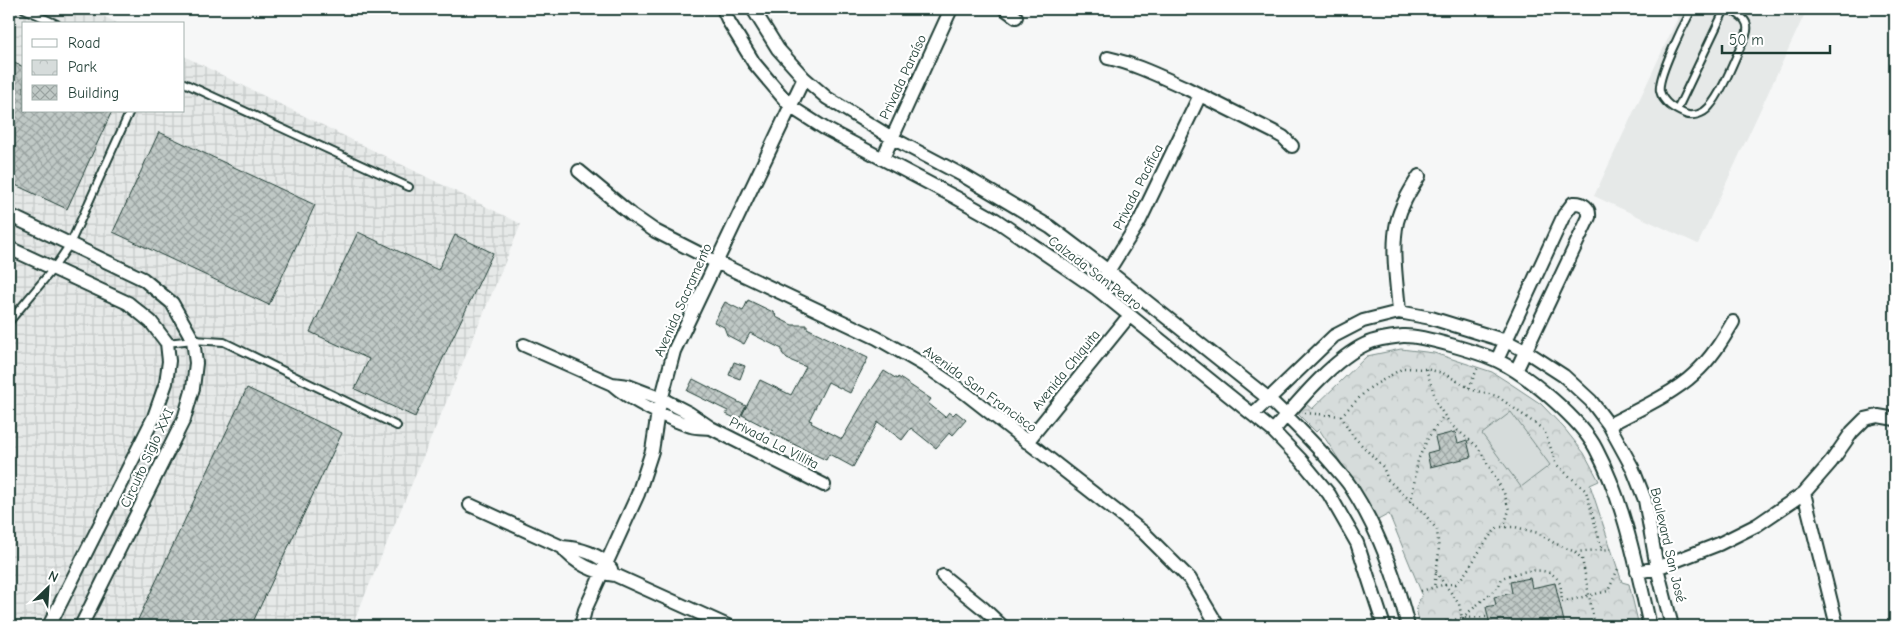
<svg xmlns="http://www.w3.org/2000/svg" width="1904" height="635" font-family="'Comic Neue',sans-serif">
	<defs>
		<pattern id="industrial-grid" width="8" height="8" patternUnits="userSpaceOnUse" patternTransform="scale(1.25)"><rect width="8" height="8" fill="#e6e9e8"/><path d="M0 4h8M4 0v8" fill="none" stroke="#c5c9c8"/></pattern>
		<pattern id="park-crowns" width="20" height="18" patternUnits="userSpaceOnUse" patternTransform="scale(1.25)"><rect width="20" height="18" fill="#d6dcdb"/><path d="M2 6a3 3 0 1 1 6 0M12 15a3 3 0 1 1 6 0" fill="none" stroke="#b7bebd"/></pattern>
		<pattern id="building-cross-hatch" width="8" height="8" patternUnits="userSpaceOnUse" patternTransform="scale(1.25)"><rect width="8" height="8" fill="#c0c9c6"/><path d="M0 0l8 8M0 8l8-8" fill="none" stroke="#9ba4a2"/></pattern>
	</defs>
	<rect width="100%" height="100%" fill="#f6f7f7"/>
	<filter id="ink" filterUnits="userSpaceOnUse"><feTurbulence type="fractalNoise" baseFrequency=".02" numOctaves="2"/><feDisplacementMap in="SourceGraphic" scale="10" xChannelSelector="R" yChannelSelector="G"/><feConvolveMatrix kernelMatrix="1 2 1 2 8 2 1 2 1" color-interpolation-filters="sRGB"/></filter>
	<g filter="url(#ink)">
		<path fill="#e6e9e8" d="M1682,9h125l-109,235 -104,-48z"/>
		<path fill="url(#industrial-grid)" d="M9,9h80l30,15h-95v87h160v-55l337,168 -169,402h-343z"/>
		<path fill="url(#park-crowns)" stroke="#7a8c88" d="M1401,349l33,4 58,19 19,12 30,20 23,24 20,25 15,28 -9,4 32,97 7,2 10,42h-219l-4,-18 6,-14 -33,-80 -11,6 -59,-91 -3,3 -19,-19 9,-9 6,5 55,-53z"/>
		<path fill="#d6dcdb" stroke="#7a8c88" d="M1511,412l39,53 -29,22 -39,-53z"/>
		<path fill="url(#building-cross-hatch)" stroke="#1f3d34" d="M9,61l15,6v44h88l-45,98 -58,-27z
			M159,132l156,73 -46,100 -156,-73z
			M358,232l80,38 17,-35 38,18 -78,164 -60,-28 14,-30 -59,-27z
			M748,300l27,13 1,4 16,8h15v3l61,30 -18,35 -22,-11 -19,38 3,1 -1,2 31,16 22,-38 20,-30 13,8 1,-2 33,22 -3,4 17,14 4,-5 4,3 3,-3 10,8 -13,15 -3,-3 -14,16 -25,-20 -9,12 -24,-18 -25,45 -24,-13 -3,6 -55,-27 2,-2 -31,-16 18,-35 31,15 15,-28 -19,-8 -5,-6v-4l-32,-16 -6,11 -17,-9 -3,-8 -10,-5 11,-20 18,9z
			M734,362l11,4 -5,13 -11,-4z
			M693,379l53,27 -7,14 -13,-6 2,-3 -41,-20z
			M247,388l95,45 -91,193h-116z
			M1455,432l3,11 9,-3 4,17 -41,10 -3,-14 11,-3 -3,-13z
			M1530,578l2,10 23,-5 10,43h-75l-4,-19 10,-2 -2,-8 18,-4 -2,-11z"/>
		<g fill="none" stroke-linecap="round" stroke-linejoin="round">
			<g stroke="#1f3d34" stroke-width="10">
				<path id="lane" d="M24,9l33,15
					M1692,9c-8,15 -35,68 -32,82 3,12 14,18 25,23 8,3 18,0 24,-7 14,-15 27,-52 37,-72 5,-14 -5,-19 -16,-26
					M184,83l225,104
					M1677,110l48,-101
					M9,322l44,-53 17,-25 60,-133
					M167,343l26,-3 31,2 173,84"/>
			</g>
			<g stroke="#1f3d34" stroke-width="16">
				<path id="street" d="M723,9l6,13 25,41 37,44 33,21 131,69 41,23 101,69 176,142 28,29 28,34 28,49 27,83
					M753,9l25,40 26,29 23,20 65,40 72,38 86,51 57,43 162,129c22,21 44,43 64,66 6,8 14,15 19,24 27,42 44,89 56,137
					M1005,9l11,8
					M1108,58c27,6 51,18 76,29 30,15 60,30 90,45l9,5 9,9
					M883,158l68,-149
					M579,171l53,44 23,16 61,31 161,76 47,27 41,28 178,139 47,47 28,47
					M9,215l134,64 29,24 21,37 3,23 -3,25 -9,31 -103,207
					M9,248l119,55 23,19 16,21 2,18 -3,22 -12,34 -105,209
					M1097,289l43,-69 60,-125
					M1399,312c-2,-29 -8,-61 -2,-90 4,-17 13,-31 22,-46
					M524,345l88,39 16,2 34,13 27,14 22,15 113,57
					M1497,360l67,-145 9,-12c10,-1 17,5 16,14l-73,154
					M612,384c18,16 56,35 79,42 6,2 13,1 20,2
					M1253,414l81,-78 29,-15 36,-9 32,6 75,23 21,11 37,24 27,25 18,24 23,42 13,33 12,68 15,58
					M1609,425c26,-14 64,-31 85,-51 17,-15 28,-33 39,-52
					M1273,431c25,-29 59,-71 93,-87 10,-5 27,-7 37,-8 19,-1 78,17 95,25 30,14 83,59 98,88 29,55 40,117 54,177
					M1027,442l102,-126
					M1804,493l33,133
					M470,505l92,42c16,1 40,7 49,22
					M562,547c12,16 33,26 53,28l113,51
					M1637,572l20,-4 62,-24 38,-19 47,-32 27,-31 21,-30 13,-13 13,-3 17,3
					M943,576l41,33 18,17
					M581,626l4,-16 53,-116 14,-43 6,-39 16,-61 130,-273"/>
			</g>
			<path stroke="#1f3d34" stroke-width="2.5" stroke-dasharray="1 4" stroke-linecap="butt" d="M1426,369l12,37 13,19 27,22 26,46 5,17 -5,17
				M1469,388l9,-21
				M1305,413l36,3
				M1341,416l27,-27 35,-21 23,1 17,4 30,17 24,6 47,34 13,35 29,26 16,59
				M1341,416l11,19 31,32 5,13 35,32 14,18 2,22 -5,35
				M1411,502l7,-42 10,-22 16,-23
				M1575,552l7,7 13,67
				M1436,572l23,32 3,14 8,8
				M1421,591l25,-7h10c18,-19 24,-39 42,-57h17l23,6 16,10 21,9 36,-3
				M1462,618l37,-32 3,-8c15,-6 48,-15 57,4 3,5 2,15 3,20l46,-11 10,-22
				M1426,626l36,-8 26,-1"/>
			<use href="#lane" stroke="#fff" stroke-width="6"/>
			<use href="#street" stroke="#fff" stroke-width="12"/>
		</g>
	</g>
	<g text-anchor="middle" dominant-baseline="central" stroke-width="4.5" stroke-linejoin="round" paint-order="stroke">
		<g font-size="14" fill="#1f3d34" stroke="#fff">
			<text transform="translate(903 77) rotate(-65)">Privada Paraíso</text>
			<text transform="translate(1138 187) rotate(-63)">Privada Pacífica</text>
			<text transform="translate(1095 273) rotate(37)">Calzada San Pedro</text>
			<text transform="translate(683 300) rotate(-66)">Avenida Sacramento</text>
			<text transform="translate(1066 370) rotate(-51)">Avenida Chiquita</text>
			<text transform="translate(980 389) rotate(36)">Avenida San Francisco</text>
			<text transform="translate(774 443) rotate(27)">Privada La Villita</text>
			<text transform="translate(147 458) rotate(-65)">Circuito Siglo XXI</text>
			<text transform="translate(1668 545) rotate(77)">Boulevard San José</text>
		</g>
	</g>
	<rect width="1904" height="635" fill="none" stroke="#fff" stroke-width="30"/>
	<rect x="15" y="15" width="1874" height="605" fill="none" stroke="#1f3d34" stroke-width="2" filter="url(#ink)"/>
	<rect x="22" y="22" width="162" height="90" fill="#ffffff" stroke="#a5b1ae"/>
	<rect x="32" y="39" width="25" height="8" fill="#ffffff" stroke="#a5b1ae"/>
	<text x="68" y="48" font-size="15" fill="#1f3d34">Road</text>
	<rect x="32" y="60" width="25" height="15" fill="url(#park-crowns)" stroke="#a5b1ae"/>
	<text x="68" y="72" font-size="15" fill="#1f3d34">Park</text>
	<rect x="32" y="85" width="25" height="15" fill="url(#building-cross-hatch)" stroke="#a5b1ae"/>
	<text x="68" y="98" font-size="15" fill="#1f3d34">Building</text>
	<g transform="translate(48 588) rotate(25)" stroke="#ffffff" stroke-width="4" paint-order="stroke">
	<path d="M0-4L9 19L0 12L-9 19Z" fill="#1f3d34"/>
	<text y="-8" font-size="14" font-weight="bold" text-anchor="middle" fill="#1f3d34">N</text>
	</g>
	<path d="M1722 45v8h108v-8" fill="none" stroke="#1f3d34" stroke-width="2.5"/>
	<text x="1729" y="45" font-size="15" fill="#1f3d34" stroke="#ffffff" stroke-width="4" paint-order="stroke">50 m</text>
</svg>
